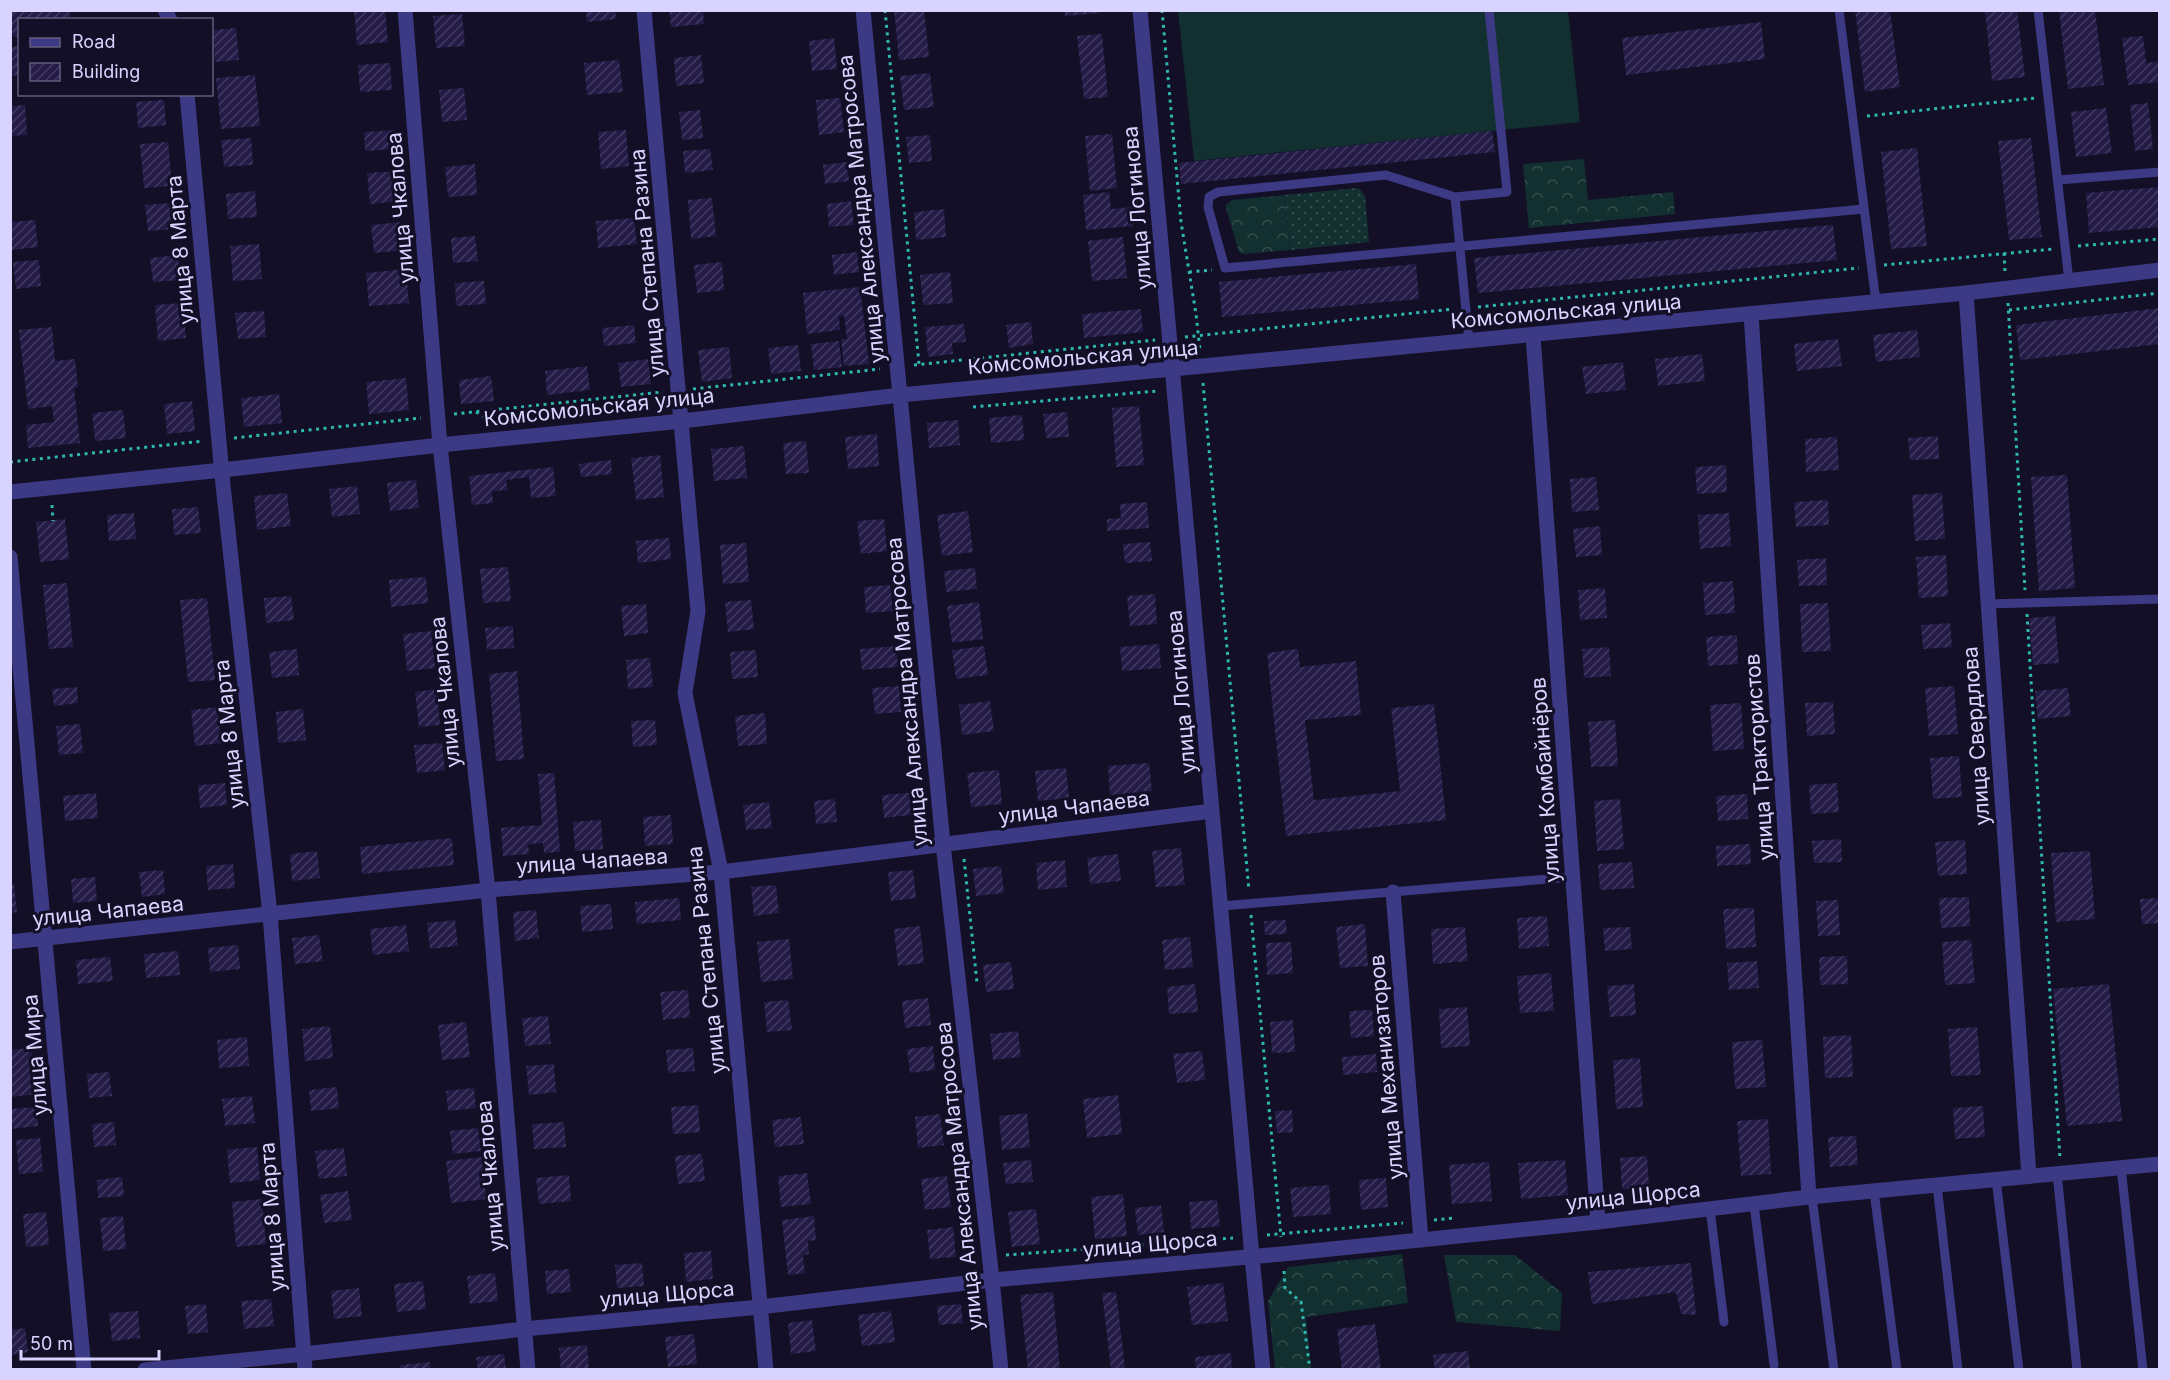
<svg xmlns="http://www.w3.org/2000/svg" width="2170" height="1380" font-family="Inter,sans-serif">
	<defs>
		<pattern id="grass-dots" width="8" height="8" patternUnits="userSpaceOnUse" patternTransform="scale(1.5)"><rect width="8" height="8" fill="#12302f"/><path d="M2 2h.1M6 6h.1" fill="none" stroke="#344d4e" stroke-width="1.8" stroke-linecap="round"/></pattern>
		<pattern id="forest-crowns" width="20" height="18" patternUnits="userSpaceOnUse" patternTransform="scale(1.5)"><rect width="20" height="18" fill="#12302f"/><path d="M2 6a3 3 0 1 1 6 0M12 15a3 3 0 1 1 6 0" fill="none" stroke="#344d4e"/></pattern>
		<pattern id="building-hatch" width="6" height="6" patternUnits="userSpaceOnUse" patternTransform="scale(1.5)"><rect width="6" height="6" fill="#241b47"/><path d="M-1 1l2-2M0 6l6-6M5 7l2-2" fill="none" stroke="#433b63"/></pattern>
	</defs>
	<rect width="100%" height="100%" fill="#130f26"/>
	<path fill="url(#grass-dots)" d="M1356,188l4,1 5,7 4,46 -79,8 -5,-55z"/>
	<path fill="url(#forest-crowns)" d="M1584,159l4,41 85,-8 2,22 -146,14 -6,-64z
		M1285,195l5,55 -47,4 -4,-2 -13,-44v-3l6,-5z
		M1402,1254l6,49 -102,14 5,52h-36l-7,-68 20,-34z
		M1444,1255h71l47,38 -2,38 -104,-9z"/>
	<path fill="#12302f" d="M1178,11h390l12,111 -386,39z"/>
	<path fill="url(#building-hatch)" d="M10,10h60l1,10h-51v17h-7z
		M354,10h31l3,32 -31,3z
		M586,10h29l1,9 -29,3z
		M669,10h34l1,14 -33,3z
		M894,10h30l5,47 -30,3z
		M1064,10h36v3l-35,3z
		M1855,10h35l10,77 -35,5z
		M1985,10h32l8,67 -33,4z
		M2059,10h36l9,75 -36,4z
		M462,14l3,32 -29,2 -3,-32z
		M1761,22l4,37 -139,16 -4,-37z
		M236,28l3,32 -24,2 -2,-32z
		M1102,34l6,63 -24,2 -7,-63z
		M2143,36l3,27 14,-2v21l-32,3 -6,-47z
		M834,38l3,31 -25,2 -3,-30z
		M20,46v29l-10,1v-29z
		M701,55l3,28 -28,3 -2,-28z
		M619,60l4,32 -36,3 -3,-32z
		M390,63l2,27 -32,2 -2,-27z
		M930,73l4,34 -30,3 -4,-34z
		M255,75l5,51 -39,3 -5,-51z
		M464,88l3,32 -25,2 -3,-32z
		M840,98l4,34 -25,3 -3,-35z
		M164,100l2,25 -28,3 -2,-26z
		M2148,103l5,46 -18,2 -5,-46z
		M25,105l2,30 -17,1v-30z
		M2106,108l6,45 -36,4 -5,-45z
		M700,110l3,28 -21,2 -3,-28z
		M395,130l1,19 -31,2 -1,-19z
		M626,130l3,36 -28,3 -3,-37z
		M1492,131l3,21 -314,32 -2,-21z
		M1112,134l5,54 -27,3 -5,-55z
		M930,135l2,26 -23,2 -3,-26z
		M251,138l2,27 -29,2 -3,-27z
		M2031,138l11,99 -33,3 -11,-99z
		M168,142l4,44 -28,2 -4,-44z
		M1917,148l10,98 -36,3 -10,-97z
		M710,149l3,21 -28,3 -2,-22z
		M847,162l2,19 -24,3 -2,-19z
		M475,164l2,31 -29,2 -3,-30z
		M398,171l3,30 -31,3 -3,-31z
		M2160,187v40l-71,6 -3,-40z
		M255,191l2,26 -29,2 -2,-25z
		M1109,192l2,17 20,-2 2,19 -47,4 -3,-35z
		M712,198l4,38 -25,3 -3,-39z
		M851,201l3,24 -25,2 -2,-23z
		M173,203l3,26 -28,2 -3,-26z
		M944,209l2,28 -30,3 -2,-28z
		M634,218l3,26 -39,4 -2,-27z
		M35,220l3,27 -26,3 -2,-28z
		M402,222l3,28 -31,3 -3,-28z
		M1833,225l4,35 -359,33 -4,-35z
		M475,236l3,25 -25,2 -2,-25z
		M1123,237l4,41 -35,3 -4,-40z
		M259,244l3,35 -29,2 -3,-35z
		M857,252l2,20 -25,3 -2,-20z
		M178,255l2,25 -27,2 -3,-24z
		M39,260l2,26 -25,3 -3,-27z
		M722,262l2,28 -27,3 -3,-28z
		M1416,264l3,35 -197,18 -3,-35z
		M406,269l3,34 -40,3 -3,-33z
		M950,272l3,31 -30,2 -3,-30z
		M484,281l2,23 -30,2 -1,-23z
		M860,287l9,77 -25,2 -3,-27h6l-3,-24 -5,1 1,14 -33,4 -4,-41z
		M183,303l3,35 -28,3 -3,-36z
		M2160,308v36l-140,16 -4,-35z
		M1141,309l2,23 -59,6 -2,-24z
		M264,311l2,26 -28,2 -3,-26z
		M1031,322l2,22 -24,4 -3,-23z
		M964,324l2,18 -14,1 1,11 -25,3 -3,-30z
		M634,325l2,18 -32,3 -2,-18z
		M52,327l3,34 20,-2 3,28 -4,1 6,55 -52,5 -2,-23 28,-3 -2,-16 -24,3 -9,-79z
		M1917,330l3,27 -44,5 -3,-27z
		M1838,339l4,27 -45,5 -3,-27z
		M839,341l3,26 -28,3 -3,-26z
		M798,345l3,26 -30,3 -3,-26z
		M729,347l3,31 -30,4 -4,-32z
		M1702,354l3,27 -47,5 -3,-27z
		M648,359l3,25 -30,3 -3,-24z
		M1623,362l3,28 -40,4 -4,-27z
		M587,366l3,24 -43,5 -2,-24z
		M491,376l3,25 -33,3 -2,-24z
		M406,378l3,32 -40,4 -3,-32z
		M279,394l3,29 -38,4 -3,-29z
		M192,401l3,30 -28,3 -3,-30z
		M1139,406l5,59 -28,2 -4,-59z
		M123,410l3,28 -31,3 -3,-28z
		M1067,412l2,25 -23,1 -3,-24z
		M1022,415l2,25 -33,3 -2,-25z
		M958,420l2,25 -31,3 -2,-25z
		M877,434l2,32 -31,3 -3,-32z
		M1938,436l1,23 -29,1 -2,-22z
		M1837,437l2,33 -33,2 -1,-33z
		M806,441l3,32 -23,1 -3,-31z
		M744,446l3,32 -33,3 -3,-32z
		M660,455l4,42 -28,3 -5,-42z
		M611,460l1,14 -31,3 -2,-13z
		M1726,465l1,27 -30,2 -2,-27z
		M553,467l3,29 -25,2 -2,-21 -23,3 2,10 -16,1 1,12 -21,2 -3,-29z
		M2067,475l8,113 -36,3 -8,-114z
		M1596,477l3,33 -27,2 -2,-33z
		M416,480l3,28 -29,3 -3,-28z
		M357,486l3,28 -28,3 -3,-28z
		M287,493l4,33 -34,4 -3,-34z
		M1942,493l3,46 -30,2 -3,-46z
		M1828,500l1,25 -33,2 -2,-25z
		M1147,502l2,26 -42,3v-12l14,-1 -1,-14z
		M198,507l3,26 -27,2 -2,-26z
		M968,511l5,41 -31,4 -5,-41z
		M134,513l2,26 -27,2 -2,-26z
		M1729,513l2,33 -31,3 -2,-34z
		M65,519l4,40 -29,3 -4,-40z
		M884,519l3,32 -26,3 -4,-33z
		M1600,526l2,29 -26,2 -3,-28z
		M669,538l2,21 -33,4 -2,-22z
		M1150,542l2,19 -27,2 -2,-19z
		M746,543l3,39 -26,2 -3,-39z
		M1946,555l2,41 -29,2 -3,-41z
		M1826,558l1,27 -28,1 -2,-26z
		M508,567l3,34 -28,2 -3,-34z
		M975,568l2,21 -31,3 -2,-21z
		M426,577l2,26 -37,4 -2,-27z
		M1733,581l2,32 -30,2 -2,-32z
		M67,583l6,64 -24,2 -6,-64z
		M890,585l3,26 -27,2 -2,-26z
		M1605,588l2,30 -27,2 -2,-30z
		M1155,594l2,30 -27,2 -3,-30z
		M291,596l3,24 -28,3 -2,-25z
		M207,598l8,82 -27,2 -8,-82z
		M751,600l3,29 -26,3 -3,-30z
		M979,602l4,37 -31,4 -5,-37z
		M1828,603l3,48 -29,1 -2,-48z
		M646,604l2,29 -24,3 -3,-30z
		M2055,616l4,47 -26,2 -4,-47z
		M1950,623l2,24 -29,2 -2,-24z
		M513,626l1,22 -27,2 -2,-22z
		M431,631l4,37 -28,3 -4,-37z
		M1737,635l1,29 -30,2 -2,-29z
		M1159,644l2,24 -39,3 -2,-24z
		M896,646l2,21 -36,3 -2,-21z
		M984,646l4,29 -32,4 -4,-29z
		M1609,647l2,29 -27,2 -2,-29z
		M297,649l2,26 -27,3 -3,-26z
		M1298,649l2,18 56,-6 5,54 -56,5 9,80 86,-9 -9,-83 43,-4 12,116 -160,16 -19,-183z
		M756,650l2,27 -26,2 -2,-27z
		M650,658l3,29 -25,2 -2,-29z
		M517,671l7,88 -28,2 -7,-87z
		M899,686l2,26 -26,2 -3,-26z
		M1954,686l4,48 -29,2 -4,-48z
		M77,687l1,16 -24,3 -2,-17z
		M2068,688l3,28 -33,3 -3,-28z
		M437,689l3,36 -21,2 -4,-35z
		M990,701l4,30 -32,4 -3,-30z
		M1833,702l2,32 -28,2 -2,-33z
		M1741,703l3,46 -31,2 -3,-46z
		M217,707l4,36 -26,3 -4,-36z
		M303,709l3,31 -28,3 -2,-31z
		M765,713l2,31 -29,2 -3,-30z
		M655,720l2,25 -24,2 -2,-26z
		M1615,720l3,46 -27,1 -3,-45z
		M80,724l3,29 -24,2 -3,-29z
		M442,743l3,27 -28,3 -3,-28z
		M1959,756l3,41 -29,2 -3,-41z
		M1149,763l3,28 -42,4 -2,-29z
		M1066,768l3,30 -31,3 -3,-30z
		M999,770l3,34 -31,3 -4,-34z
		M554,773l6,79 -16,1 -1,-10 -15,1 1,10 -26,2 -2,-28 41,-3 -4,-51z
		M225,783l2,22 -27,3 -2,-23z
		M1837,783l2,29 -28,2 -2,-29z
		M96,793l2,25 -33,3 -2,-25z
		M909,793l2,22 -27,3 -2,-23z
		M1747,794l1,25 -30,2 -2,-25z
		M835,799l2,23 -21,2 -2,-23z
		M1620,799l4,50 -27,2 -3,-50z
		M769,802l3,26 -26,2 -3,-25z
		M671,815l2,29 -28,2 -2,-29z
		M601,820l2,29 -28,2 -2,-29z
		M452,838l2,27 -92,9 -2,-27z
		M1841,839l1,23 -28,1 -2,-22z
		M1965,840l2,34 -29,2 -3,-34z
		M1750,844l1,20 -34,2 -1,-20z
		M1181,848l4,37 -29,2 -4,-36z
		M317,851l3,27 -28,3 -2,-27z
		M2090,851l5,68 -39,3 -5,-69z
		M1118,854l3,27 -31,3 -3,-26z
		M1065,860l2,27 -29,3 -2,-27z
		M1632,862l2,26 -34,2 -2,-26z
		M233,864l2,24 -27,2 -2,-24z
		M1001,866l3,27 -28,3 -3,-27z
		M163,870l2,24 -23,3 -3,-25z
		M913,870l3,28 -25,3 -3,-29z
		M95,877l2,24 -24,2 -2,-24z
		M14,884l3,28 -7,1v-28z
		M776,885l3,28 -25,3 -3,-29z
		M1969,897l1,29 -29,2 -2,-30z
		M679,898l2,22 -44,4 -2,-22z
		M2160,898v25l-18,1 -2,-25z
		M1838,900l2,35 -22,1 -2,-35z
		M611,904l2,25 -31,3 -2,-26z
		M1754,908l2,39 -30,2 -3,-40z
		M536,910l3,28 -24,3 -2,-29z
		M1547,916l2,30 -30,3 -2,-31z
		M455,920l3,26 -28,3 -3,-26z
		M1286,920l1,14 -22,1 -1,-14z
		M1365,924l3,42 -28,2 -4,-41z
		M406,925l3,26 -36,4 -3,-26z
		M920,926l4,37 -26,3 -4,-37z
		M1465,927l3,34 -35,3 -2,-35z
		M1630,927l2,22 -27,2 -2,-23z
		M319,935l4,26 -28,3 -3,-26z
		M1190,937l3,30 -28,3 -3,-30z
		M789,939l4,40 -32,3 -4,-40z
		M1971,940l4,43 -30,2 -3,-43z
		M1291,942l2,31 -26,2 -1,-32z
		M238,945l2,24 -30,3 -2,-24z
		M178,951l2,24 -34,3 -2,-24z
		M1847,956l1,28 -28,1 -1,-28z
		M110,957l3,24 -35,3 -2,-24z
		M1757,961l2,27 -30,2 -2,-27z
		M1011,962l3,27 -28,3 -3,-27z
		M1551,973l3,38 -34,2 -3,-37z
		M1195,984l3,28 -29,2 -2,-27z
		M1634,984l2,31 -26,2 -3,-31z
		M2109,984l13,137 -55,5 -14,-137z
		M688,990l2,27 -27,3 -3,-28z
		M928,998l3,27 -26,3 -3,-27z
		M788,1000l4,30 -25,2 -3,-30z
		M1467,1007l3,39 -29,2 -2,-39z
		M1372,1010l2,26 -23,2 -2,-27z
		M548,1016l3,28 -26,2 -3,-28z
		M1293,1020l2,32 -23,1 -2,-31z
		M466,1022l4,35 -28,3 -4,-35z
		M330,1026l3,32 -28,3 -3,-32z
		M1977,1027l4,48 -30,1 -3,-47z
		M1018,1031l3,26 -28,3 -3,-26z
		M1851,1035l2,42 -28,1 -2,-41z
		M247,1037l2,29 -30,2 -2,-28z
		M1762,1040l4,47 -31,2 -3,-47z
		M933,1046l2,24 -25,3 -3,-24z
		M31,1048l5,46 -24,3 -2,-47z
		M693,1048l2,23 -27,2 -2,-23z
		M1202,1051l3,29 -28,3 -4,-29z
		M1376,1054l1,18 -34,3 -1,-18z
		M1640,1058l3,49 -27,2 -3,-49z
		M554,1064l2,28 -27,3 -3,-29z
		M109,1072l3,24 -23,2 -2,-24z
		M337,1087l2,21 -28,3 -2,-21z
		M474,1088l2,20 -28,3 -2,-20z
		M1118,1095l4,39 -35,4 -4,-39z
		M252,1096l3,27 -30,3 -3,-27z
		M698,1105l2,27 -27,2 -2,-27z
		M1983,1106l2,31 -30,2 -2,-31z
		M37,1107l1,19 -28,3v-20z
		M1292,1110l1,22 -16,1 -2,-22z
		M1027,1113l3,34 -28,3 -3,-34z
		M940,1114l4,31 -26,3 -3,-31z
		M801,1117l3,27 -29,3 -3,-27z
		M1768,1119l3,55 -30,2 -4,-55z
		M114,1122l2,23 -22,2 -2,-23z
		M564,1122l2,25 -32,2 -2,-25z
		M478,1128l3,23 -28,3 -3,-23z
		M1856,1136l2,29 -28,2 -2,-30z
		M40,1138l3,34 -24,2 -3,-34z
		M257,1147l3,33 -30,3 -3,-33z
		M344,1148l3,28 -28,3 -4,-28z
		M702,1154l3,27 -27,3 -3,-28z
		M1647,1156l2,31 -27,2 -2,-31z
		M482,1157l4,42 -35,4 -5,-42z
		M1031,1160l2,22 -27,2 -3,-21z
		M1565,1160l3,35 -47,4 -3,-36z
		M1489,1162l3,39 -40,3 -3,-39z
		M807,1173l4,31 -30,3 -3,-31z
		M569,1175l2,26 -32,3 -3,-26z
		M947,1176l4,31 -26,3 -4,-31z
		M122,1177l2,19 -26,2 -1,-18z
		M1386,1178l2,29 -27,3 -2,-30z
		M1329,1185l2,29 -38,3 -3,-29z
		M348,1191l4,29 -28,3 -4,-28z
		M1123,1194l4,42 -32,3 -4,-42z
		M262,1199l4,45 -30,3 -4,-45z
		M1217,1200l3,26 -29,3 -2,-27z
		M1161,1205l3,27 -26,3 -3,-27z
		M1036,1209l4,35 -28,3 -4,-35z
		M46,1212l3,33 -23,2 -3,-33z
		M123,1216l3,33 -23,2 -3,-33z
		M814,1216l2,24 -8,1 1,13 -6,1 2,18 -17,2 -6,-55z
		M953,1227l3,30 -26,2 -3,-29z
		M711,1251l2,28 -27,3 -2,-29z
		M642,1263l2,23 -27,2 -2,-23z
		M1691,1263l5,52 -15,-1 -5,-22 -84,12 -4,-32z
		M569,1269l2,23 -24,2 -2,-23z
		M495,1273l3,28 -28,3 -3,-28z
		M423,1281l3,28 -29,3 -3,-28z
		M1223,1283l5,38 -36,4 -5,-38z
		M359,1288l3,28 -28,3 -3,-28z
		M1053,1292l7,78h-32l-8,-75z
		M1116,1292l7,58 2,20h-14l-9,-77z
		M271,1299l3,27 -30,3 -3,-28z
		M206,1304l2,28 -20,2 -3,-28z
		M961,1304l2,19 -24,2 -2,-19z
		M138,1311l2,27 -28,3 -3,-28z
		M891,1311l4,31 -33,4 -4,-31z
		M812,1320l4,31 -25,3 -3,-31z
		M1375,1324l6,46h-39l-5,-41z
		M25,1328l3,24 -18,3v-25z
		M694,1334l3,30 -29,3 -3,-30z
		M587,1345l2,25h-28l-2,-22z
		M1468,1351l2,19h-35l-2,-15z
		M1231,1353l1,17h-36l-1,-13z
		M504,1354l2,16h-28l-2,-13z
		M430,1362l1,8h-31v-5z"/>
	<g fill="none" stroke-linecap="round" stroke-linejoin="round">
		<path stroke="#2fb8b0" stroke-width="3" stroke-dasharray="3 4.5" stroke-linecap="butt" d="M885,10l34,354
			M1162,10l19,212 15,92 4,36
			M1867,116l169,-18
			M2078,246l82,-7
			M2004,253l1,19
			M1884,265l169,-16
			M1189,272l23,-2
			M2008,303l17,287
			M1478,307l381,-39
			M2009,310l151,-17
			M1185,337l268,-28
			M914,365l241,-25
			M1203,383l46,508
			M693,389l187,-20
			M973,407l184,-16
			M476,412l8,5 56,-6 5,-5
			M454,414l209,-22
			M234,438l187,-20
			M10,462l193,-21
			M52,505l1,16
			M2027,614l33,545
			M964,859l13,124
			M1251,915l30,322
			M1434,1220l20,-2
			M1267,1235l136,-12
			M1006,1255l227,-17
			M1284,1271l1,17 16,14 9,68"/>
		<path stroke="#3d3a85" stroke-width="9" d="M1489,10l18,182 -52,5 -69,-22 -168,17 -9,5 -1,10 17,61 639,-59
			M1839,10l37,292
			M2038,10l31,271
			M2058,180l102,-8
			M1455,197l14,145
			M1988,604l172,-5
			M1221,906l352,-29
			M2121,1167l22,203
			M2057,1173l20,197
			M1996,1179l23,191
			M1937,1185l21,185
			M1874,1191l23,179
			M1812,1197l22,173
			M1754,1204l20,161
			M1710,1209l14,113"/>
		<path stroke="#3d3a85" stroke-width="15" d="M165,10l5,10
			M405,10l35,435 48,445 40,480
			M644,10l54,601 -13,82 36,179 45,498
			M1140,10l112,1247
			M187,94l36,391 47,429 35,456
			M1966,293l63,883
			M1751,314l58,883
			M1533,336l65,886
			M10,557l74,813
			M1393,892l28,348
			M10,942l478,-52 233,-18 491,-61
			M145,1370l159,-16 220,-25 236,-22 232,-27 9,90"/>
		<path stroke="#3d3a85" stroke-width="15" d="M863,10l80,834 49,436 290,-26 316,-32 211,-25 351,-33
			M10,492l212,-22 218,-25 242,-24 218,-26 1066,-102 194,-23
			M1252,1257l11,113"/>
	</g>
	<g text-anchor="middle" dominant-baseline="central" stroke-width="6" stroke-linejoin="round" paint-order="stroke">
		<g font-size="21" fill="#d9d4ff" stroke="#130f26">
			<text transform="translate(400 208) rotate(-95)">улица Чкалова</text>
			<text transform="translate(1137 208) rotate(-95)">улица Логинова</text>
			<text transform="translate(861 209) rotate(-96)">улица Александра Матросова</text>
			<text transform="translate(180 250) rotate(-95)">улица 8 Марта</text>
			<text transform="translate(647 263) rotate(-95)">улица Степана Разина</text>
			<text transform="translate(1566 311) rotate(-5)">Комсомольская улица</text>
			<text transform="translate(1083 357) rotate(-5)">Комсомольская улица</text>
			<text transform="translate(599 407) rotate(-6)">Комсомольская улица</text>
			<text transform="translate(445 692) rotate(-96)">улица Чкалова</text>
			<text transform="translate(907 692) rotate(-95)">улица Александра Матросова</text>
			<text transform="translate(1181 692) rotate(-95)">улица Логинова</text>
			<text transform="translate(229 734) rotate(-96)">улица 8 Марта</text>
			<text transform="translate(1976 736) rotate(-94)">улица Свердлова</text>
			<text transform="translate(1759 757) rotate(-94)">улица Трактористов</text>
			<text transform="translate(1545 780) rotate(-94)">улица Комбайнёров</text>
			<text transform="translate(1074 807) rotate(-7)">улица Чапаева</text>
			<text transform="translate(592 861) rotate(-4)">улица Чапаева</text>
			<text transform="translate(108 911) rotate(-6)">улица Чапаева</text>
			<text transform="translate(706 960) rotate(-96)">улица Степана Разина</text>
			<text transform="translate(35 1055) rotate(-95)">улица Мира</text>
			<text transform="translate(1386 1067) rotate(-95)">улица Механизаторов</text>
			<text transform="translate(490 1176) rotate(-95)">улица Чкалова</text>
			<text transform="translate(959 1176) rotate(-96)">улица Александра Матросова</text>
			<text transform="translate(1633 1196) rotate(-6)">улица Щорса</text>
			<text transform="translate(272 1217) rotate(-94)">улица 8 Марта</text>
			<text transform="translate(1150 1244) rotate(-5)">улица Щорса</text>
			<text transform="translate(667 1294) rotate(-5)">улица Щорса</text>
		</g>
	</g>
	<rect width="2170" height="1380" fill="none" stroke="#d9d4ff" stroke-width="24"/>
	<rect x="18" y="18" width="195" height="78" fill="#130f26" stroke="#625e7d" stroke-width="1.5"/>
	<rect x="30" y="38" width="30" height="9" fill="#3d3a85" stroke="#625e7d" stroke-width="1.5"/>
	<text x="72" y="48" font-size="18" fill="#d9d4ff">Road</text>
	<rect x="30" y="63" width="30" height="18" fill="url(#building-hatch)" stroke="#625e7d" stroke-width="1.5"/>
	<text x="72" y="78" font-size="18" fill="#d9d4ff">Building</text>
	<path d="M21 1350v9h138v-9" fill="none" stroke="#d9d4ff" stroke-width="3"/>
	<text x="30" y="1350" font-size="18" fill="#d9d4ff" stroke="#130f26" stroke-width="4.5" paint-order="stroke">50 m</text>
</svg>
